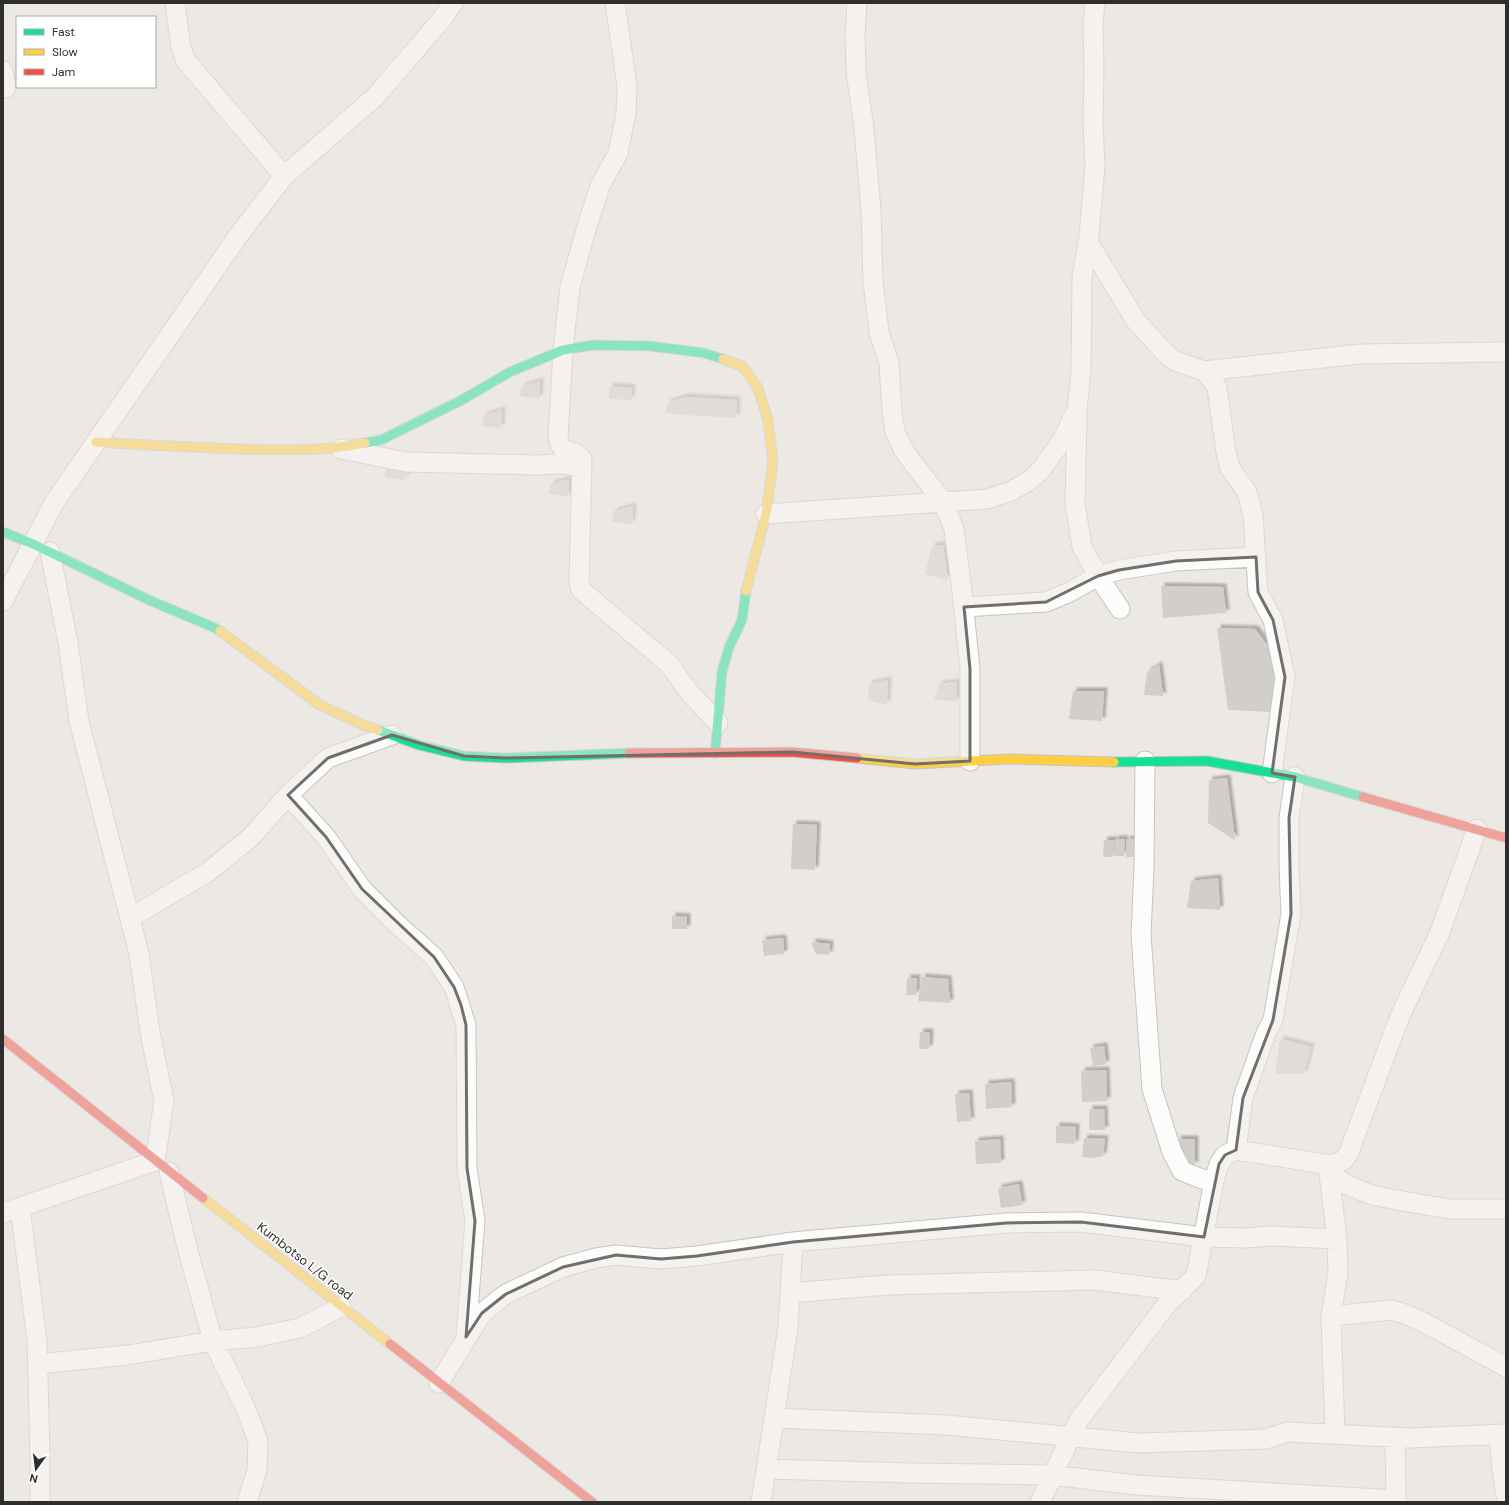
<svg xmlns="http://www.w3.org/2000/svg" width="1509" height="1505" font-family="'DM Sans',sans-serif">
	<defs>
		<filter id="shadow"><feDropShadow dx="3.5" dy="-3.5" stdDeviation="1" flood-color="#0004"/></filter>
	</defs>
	<rect width="100%" height="100%" fill="#ece8e4"/>
	<path fill="#d1cecb" filter="url(#shadow)" d="M540,381l-1,18 -19,-3 2,-10z
		M609,386l23,2 -1,12 -22,-1z
		M686,397l51,3 -1,18 -51,-3 -20,-2 3,-11z
		M502,410l-1,18 -20,-2 3,-11z
		M387,467l24,1 -7,12 -20,-3z
		M569,479l-1,18 -20,-3 3,-10z
		M633,506l-1,18 -20,-2 2,-11z
		M943,545l5,35 -23,-6 7,-28z
		M1161,586l62,1 3,26 -63,5z
		M1217,628l38,1 28,37 -13,46 -42,-2z
		M1159,665l4,31 -19,-1 3,-23z
		M888,680l-1,25 -19,-5 1,-16z
		M956,682l1,19 -23,-1 5,-16z
		M1073,691h31l-2,30 -33,-2z
		M1227,778l8,62 -27,-17 1,-43z
		M793,824l24,1 -2,45 -24,-1z
		M1115,839h10l-1,17h-10z
		M1127,839l10,1 -1,17h-10z
		M1104,840h10l-1,17h-10z
		M1218,878l2,32 -33,-2 4,-27z
		M672,916l15,1v12h-15z
		M783,938l1,16 -20,2 -2,-16z
		M811,942l19,2 -1,11 -13,-1z
		M922,977l26,2 2,24 -32,-2z
		M907,978h10l-1,17h-10z
		M920,1032h10l-1,17h-10z
		M1280,1039l31,8 -7,27h-29z
		M1104,1046l2,18 -13,2 -3,-18z
		M1106,1070l1,31 -25,1 -1,-31z
		M1011,1082l1,25 -26,2 -1,-25z
		M969,1093l2,28 -14,1 -2,-28z
		M1089,1109h15l1,21h-16z
		M1056,1126l20,1 -1,17 -19,-1z
		M1084,1138l21,1 -2,17 -8,2 -13,-1z
		M1000,1139l1,24 -25,1 -1,-23z
		M1177,1139h18v27l-12,-5z
		M1019,1184l3,21 -21,3 -3,-20z"/>
	<g fill="none" stroke-linecap="round" stroke-linejoin="round">
		<g stroke="#c5c4c5" stroke-width="21">
			<path id="street" d="M175,3l6,45 5,13 98,115
				M615,3l12,83 -1,27 -8,40 -18,33 -13,40 -17,61 -7,63 -5,86c3,22 16,10 24,24l-3,122 2,8 88,74 20,28 29,31
				M857,3l-2,31 1,37 8,58 7,81 2,72 6,50 10,31 3,49 3,20 9,19 39,51 11,27 8,62 8,78v92
				M3,71l3,17
				M1088,242l48,79 33,36 9,5 26,9 10,11 3,6 9,64 4,16 17,24 6,23 5,77 15,28 12,57 -13,96
				M1204,371l156,-17 146,-2
				M1077,418l-2,86 7,43 16,29 22,33
				M341,449l65,13 131,3 24,-1 21,3
				M766,514l221,-15 22,-7 20,-11 12,-11 22,-31 14,-29 4,-39 1,-94 7,-41 6,-69 -2,-45 1,-51 -1,-47 2,-21
				M3,601l51,-98 184,-267 46,-60 91,-79 67,-78 11,-16
				M964,607l82,-5 24,-10 28,-16 21,-6 57,-9 80,-4
				M1145,761l-1,108 -3,66 11,154 20,63 10,19 20,8 12,2
				M288,795l38,42 36,52 35,35 37,33 20,30 12,38 1,143 8,53 -9,115
				M130,918l78,-46 43,-35 37,-42 40,-37 64,-23
				M1236,1150l7,-52 23,-65 7,-13 18,-106 -2,-48v-48l6,-41
				M1331,1165l-2,8 8,66 1,33 -7,44 4,118
				M169,1172l19,79 25,90 32,66 13,34 -1,29 -10,32
				M1329,1173l18,12 25,10 36,7 41,7h57
				M20,1207l17,133 3,118v44
				M3,1213l152,-52 9,-60 -14,-69 -11,-78 -60,-233 -11,-78 -18,-91
				M790,1293l97,-8 208,-5 87,11
				M1331,1316l60,-6 11,3 19,8 85,46
				M38,1364l90,-9 85,-14 44,-4 43,-9 41,-21
				M439,1383l43,-70 24,-19 57,-27 33,-9 20,-3 45,4 36,-3 96,-14 213,-19 75,-1 123,15 42,1 24,-2 67,3
				M774,1418l172,7 193,18 127,-4 21,-7 124,6 95,-4
				M1499,1434l3,35 4,27
				M1395,1437l1,65
				M766,1469l145,4 141,2 84,10 260,15
				M761,1502l27,-174 5,-86
				M1040,1502l39,-82 88,-116 29,-28 18,-95 5,-17 6,-9 11,-5 95,15 13,-5 5,-8 51,-136 40,-84 37,-103"/>
		</g>
		<g stroke="#c5c4c5" stroke-width="11">
			<path id="fast" d="M365,443l16,-3 79,-39 50,-29 53,-22 30,-5 57,1 54,7 19,6
				M3,532l30,12 116,56 66,28 5,3
				M378,730l41,15 45,11 41,2 124,-5
				M715,753l7,-81 7,-25 13,-27 4,-29
				M1114,762l93,-1 88,16 68,20"/>
		</g>
		<g stroke="#c5c4c5" stroke-width="11">
			<path id="slow" d="M723,359l19,7 16,22 10,32 5,43 -7,51 -20,77
				M96,442c47,3 94,5 141,7 45,1 83,3 128,-6
				M220,631l100,74 43,20 15,5
				M857,758l58,6 93,-5 106,3
				M203,1198l187,146"/>
		</g>
		<g stroke="#c5c4c5" stroke-width="11">
			<path id="jam" d="M629,753l163,-1 65,6
				M1363,797l143,41
				M3,1039l200,159
				M390,1344l202,158"/>
		</g>
		<use href="#street" stroke="#fcfcfb" stroke-width="19"/>
		<use href="#fast" stroke="#16e098" stroke-width="9"/>
		<use href="#slow" stroke="#ffcf43" stroke-width="9"/>
		<use href="#jam" stroke="#f24e42" stroke-width="9"/>
	</g>
	<path d="M0 0H1509V1505H0ZM1256,557l2,35 15,28 12,57 -13,96 23,4 -6,41 2,96 -18,106 -30,78 -7,52 -11,5 -6,9 -15,73 -123,-15 -75,1 -213,19 -96,14 -36,3 -45,-4 -53,12 -57,27 -24,19 -16,24 9,-116 -8,-53 -1,-143 -5,-20 -7,-18 -20,-30 -72,-68 -36,-52 -38,-42 40,-37 64,-23 72,21 41,2 287,-6 123,12 55,-3v-92l-6,-62 82,-5 52,-26 21,-6 57,-9z" fill="#ece8e4" fill-opacity=".55" fill-rule="evenodd"/>
	<path fill="none" stroke="#706f6e" stroke-width="3" stroke-linejoin="round" d="M1256,557l2,35 15,28 12,57 -13,96 23,4 -6,41 2,96 -18,106 -30,78 -7,52 -11,5 -6,9 -15,73 -123,-15 -75,1 -213,19 -96,14 -36,3 -45,-4 -53,12 -57,27 -24,19 -16,24 9,-116 -8,-53 -1,-143 -5,-20 -7,-18 -20,-30 -72,-68 -36,-52 -38,-42 40,-37 64,-23 72,21 41,2 287,-6 123,12 55,-3v-92l-6,-62 82,-5 52,-26 21,-6 57,-9z"/>
	<g text-anchor="middle" dominant-baseline="central" stroke-width="3" stroke-linejoin="round" paint-order="stroke">
		<g font-size="13" fill="#2e2e2e" stroke="#fff">
			<text transform="translate(305 1261) rotate(38)">Kumbotso L/G road</text>
		</g>
	</g>
	<rect width="1509" height="1505" fill="none" stroke="#2e2e2e" stroke-width="8"/>
	<rect x="16" y="16" width="140" height="72" fill="#ffffff" stroke="#ababab"/>
	<rect x="24" y="29" width="20" height="6" fill="#16e098" stroke="#ababab"/>
	<text x="52" y="36" font-size="12" fill="#2e2e2e">Fast</text>
	<rect x="24" y="49" width="20" height="6" fill="#ffcf43" stroke="#ababab"/>
	<text x="52" y="56" font-size="12" fill="#2e2e2e">Slow</text>
	<rect x="24" y="69" width="20" height="6" fill="#f24e42" stroke="#ababab"/>
	<text x="52" y="76" font-size="12" fill="#2e2e2e">Jam</text>
	<g transform="translate(36 1469) rotate(194)" stroke="#ffffff" stroke-width="3" paint-order="stroke">
	<path d="M0-3L7 15L0 10L-7 15Z" fill="#2e2e2e"/>
	<text y="-6" font-size="11" font-weight="bold" text-anchor="middle" fill="#2e2e2e">N</text>
	</g>
</svg>
